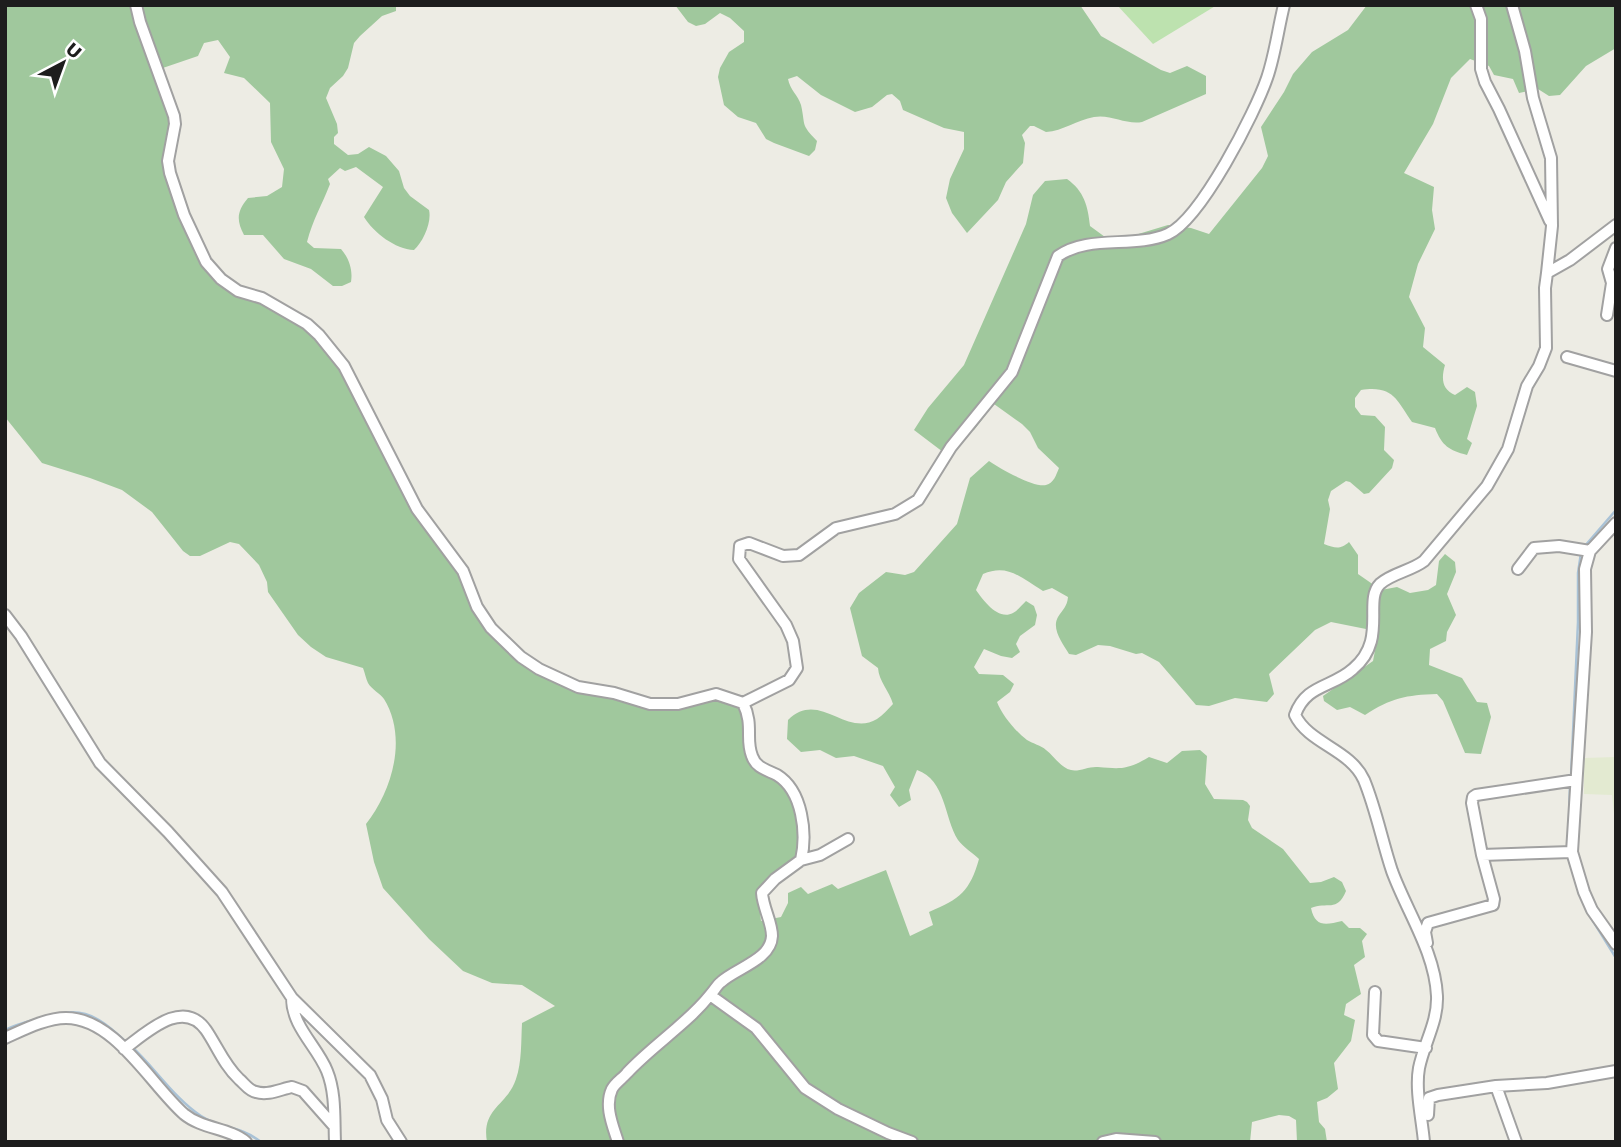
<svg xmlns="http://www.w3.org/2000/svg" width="1621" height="1147" font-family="'Work Sans',sans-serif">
	<rect width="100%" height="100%" fill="#edece4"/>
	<path fill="#e3ead1" d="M1616,757v57h-2l-2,-19 -28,-1v-36z"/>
	<path fill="#bde2af" d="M1117,5h100l-64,39z"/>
	<path fill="#a0c89d" d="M5,5h391v6l-14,5 -22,20 -6,7 -6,25 -5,8 -13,12 -4,10 11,26 1,9 -4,4v7l14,11 10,-1 11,-7 17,9 13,15 5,17 6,8 19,14c3,12 -6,32 -15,40 -19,-1 -40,-17 -50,-33l19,-30 -27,-20 -11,4 -5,-3 -12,11 2,5c-8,21 -17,35 -23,58l7,6 27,1c8,9 12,21 10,33l-9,4h-9l-22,-17 -27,-10 -21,-24h-19c-8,-15 -7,-24 4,-37l19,-2 15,-9 2,-18 -13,-27 -1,-39 -26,-25 -20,-5 6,-16 -12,-17 -14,3 -6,13 -44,15 16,46 -4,57 3,13 11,30 23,47 57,39 44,24 12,11 24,30 21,45 53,98 45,62 28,58 31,29 18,13 142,35 37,-9 25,8c8,16 0,36 8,53 5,10 16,13 25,19 27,16 27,51 24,79l-39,34 3,29 20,-4 7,-14v-10l13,-6 7,7 24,-10 6,5 48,-19 24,66 23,-11 -4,-13c31,-13 41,-21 50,-53 -6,-6 -16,-12 -21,-19 -14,-22 -12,-60 -41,-70l-8,20 2,10 -12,7 -9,-12 5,-8 -12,-21 -29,-10 -18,2 -16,-8 -19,2 -14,-13 1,-19c31,-31 58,18 89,-1 6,-4 11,-10 16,-15 -4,-14 -14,-22 -15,-36l-16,-12 -12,-48 9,-15 27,-21 19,3 9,-3 43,-48 13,-46 19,-17c10,7 45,27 57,24 8,-2 10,-10 13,-17l-21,-20 -8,-16 -8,-8 -28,-20 -20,26 -21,8 -10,14 -29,-22 14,-22 36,-43 62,-141 7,-29 12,-14 22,-2c17,12 21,27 23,47l15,11 30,-2 33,-10 23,3 18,6 53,-66 6,-12 -7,-29 23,-35 9,-18 19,-22 36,-22 19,-25h249v43l-30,18 -26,29 -11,1 -11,-7 -19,4 -6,-14 -19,-4 -5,-9 -19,-7 -19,19 -18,46 -29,49 30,14 -2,23 3,19 -17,35 -9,33 16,31 -2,19 22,18c-4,14 -3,24 10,30l12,-8 8,5 2,14 -10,33 5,4 -5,12c-18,-5 -25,-9 -32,-27l-23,-6c-15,-21 -18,-37 -51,-32l-6,8v9l6,8 14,1 10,11 -1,23 10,10 -2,8 -23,25 -5,1 -14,-12 -4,-1 -15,10 -3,9 2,9 -6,35c11,4 16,6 25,-2l9,13v19l23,16 16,-3 13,6 18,-3 8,-5 3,-24 6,-7 10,8 1,10 -9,22 9,21 -9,17 -1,9 -16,8 -1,16 33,13 15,24 10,1 4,14 -10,37 -16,-1 -22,-52 -6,-7c-31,1 -46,4 -72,21l-15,-8 -13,3 -13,-9 -1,-5 50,-35 4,-21 -11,-11 -35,-7 -16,8 -46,44 5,20 -7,8 -32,-4 -26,8 -13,-1 -37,-43 -17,-9 -6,1 -26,-8 -12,-1 -22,10 -7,-1c-6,-10 -18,-25 -11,-37 5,-8 9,-10 10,-20l-16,-9 -9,3c-22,-13 -35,-28 -60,-17l-7,16c7,10 22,31 37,23 4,-2 9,-8 13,-12l8,5 3,9 -2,10 -15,11 -4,8 4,8 -8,6 -11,-2 -17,-7 -10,18 5,7 24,1 11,9 -4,8 -13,10c5,13 19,30 30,38 6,4 14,5 19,10 8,6 15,18 25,20 8,2 18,-4 27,-3 23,2 29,3 51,-10l18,6 15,-12 18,-1 7,6 -2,28 9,15 29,1 4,2 3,4 -2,14 4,8 31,21 27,34 11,-1 13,-5 8,5 4,9c-9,22 -19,10 -35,17 4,19 14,17 31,13l7,7h11l7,6 -5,7 3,16 -11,8 7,29 -15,10 -2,11 11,5 -4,21 -17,22 4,26 -11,9 -10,4 2,20 6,7 2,13h-30l-1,-22 -7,-4 -10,-1 -27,7 -2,20h-763c-6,-34 20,-36 29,-63 6,-17 5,-38 6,-56l33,-17 -33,-21 -30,-2 -29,-12 -34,-32 -46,-51 -9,-26 -8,-38c26,-33 42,-86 18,-125 -4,-6 -12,-9 -16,-16 -2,-4 -3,-10 -5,-15l-37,-11 -15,-10 -13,-12 -30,-43 -1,-10 -8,-17 -20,-21 -9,-2 -30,14h-10l-7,-5 -31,-39 -30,-22 -32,-12 -48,-15 -37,-46z
		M675,5h405l21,31 60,34 9,3 17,-7 19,10v18l-64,28c-16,3 -31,-8 -48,-5 -17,3 -31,14 -48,15l-12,-6h-4l-8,9 3,8 -2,20 -17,19 -8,18 -31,33 -15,-20 -6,-15 4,-19 14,-30v-17l-20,-4 -41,-18 -3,-9 -8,-7 -5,1 -15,12 -17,5 -34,-17 -24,-19 -9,3c2,11 10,16 13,26 5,22 -1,18 16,36l-2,9 -6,6 -35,-13 -8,-4 -10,-16 -18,-6 -14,-12 -6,-28 2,-9 9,-16 15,-10v-11l-14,-13 -10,-5 -15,11 -9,2 -8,-4z"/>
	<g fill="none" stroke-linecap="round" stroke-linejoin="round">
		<path stroke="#a9c2d6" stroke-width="2.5" d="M1584,547l32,-37
			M1571,777l7,-155v-49l3,-20
			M1569,822l1,-38
			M1568,857l13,40
			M1590,916l26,42
			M5,1030c10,-5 21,-8 32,-11 42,-14 57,-7 89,23
			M131,1046c24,22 43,52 70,70 20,13 38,9 60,26"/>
		<g stroke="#a1a1a1" stroke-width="14">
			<path id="minor" d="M136,5l4,17 34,94 1,8 -7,37 2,12 14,42 22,47 15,17 17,12 24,7 45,26 12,11 25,31 73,143 46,62 14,36 14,21 30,29 18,12 39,18 36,6 36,11h28l38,-10 27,9c11,22 2,36 9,53 4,12 15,14 25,19 26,16 30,59 24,85l-26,19 -13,14c1,15 10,29 10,43 -1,24 -36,32 -51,46 -4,3 -7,9 -11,13l46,33 49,60 33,21 50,24 24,9
				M1476,5l5,14v50l4,13 14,27 51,112
				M1512,5l13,46 8,47 18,60 1,68 -5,47
				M1607,315l5,-32 -4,-14 8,-21
				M1567,357l49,14
				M1616,523l-26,28 -5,18 1,63 -14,220 12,40 8,18 24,34
				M1518,569l16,-21 25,-2 31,5
				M5,615l16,21 79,127 68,69 54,60 70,106 78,77 12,24 5,21 14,22
				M743,703l46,-23 8,-12 -4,-27 -7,-16 -47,-66 1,-13 9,-3 34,13 16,-1 37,-27 59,-14 23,-14 33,-53 61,-75 46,-116c31,-22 76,-7 110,-22 33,-15 87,-121 99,-156 8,-23 11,-49 17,-73
				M1572,852l-90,3 -10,-52 1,-6 3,-2 100,-15
				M801,860l19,-5 28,-16
				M1427,943l-2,-11 3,-9 65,-18 1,-6 -12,-44
				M1375,992l-2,43 5,6 48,7
				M292,998c0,29 25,48 35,73 9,22 7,48 8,71
				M5,1038c18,-8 41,-20 61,-20 49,0 85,67 118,96 18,15 46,14 62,28
				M124,1049c22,-16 59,-52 82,-19 11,16 18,35 33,49 5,4 10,12 17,13 12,4 25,-3 36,-5l11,4 31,35
				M1496,1086l20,56
				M1428,1115l1,-17 9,-3 58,-9 51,-3 69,-12
				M618,1142c-5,-16 -14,-36 -6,-53 3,-6 11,-11 15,-16 26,-28 60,-49 83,-78
				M1103,1142l13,-3 39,3
				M1424,1142c-2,-23 -9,-52 -5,-74 5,-25 19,-46 18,-72 -2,-44 -30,-84 -45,-125 -10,-30 -16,-62 -28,-91 -14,-31 -55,-36 -69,-65 11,-31 37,-27 58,-46 35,-29 10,-68 27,-85 12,-11 31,-13 44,-23l63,-75 21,-37 19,-63 12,-20 7,-18 -1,-60 2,-15 23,-13 46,-35"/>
		</g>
		<use href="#minor" stroke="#fff" stroke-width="10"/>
	</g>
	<rect width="1621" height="1147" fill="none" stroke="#1d1d1d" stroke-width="14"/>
	<g transform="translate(63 63) rotate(41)" stroke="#ffffff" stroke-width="5" paint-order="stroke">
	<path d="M0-5L12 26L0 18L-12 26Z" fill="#1d1d1d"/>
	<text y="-10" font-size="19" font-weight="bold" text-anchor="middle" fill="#1d1d1d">U</text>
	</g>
</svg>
